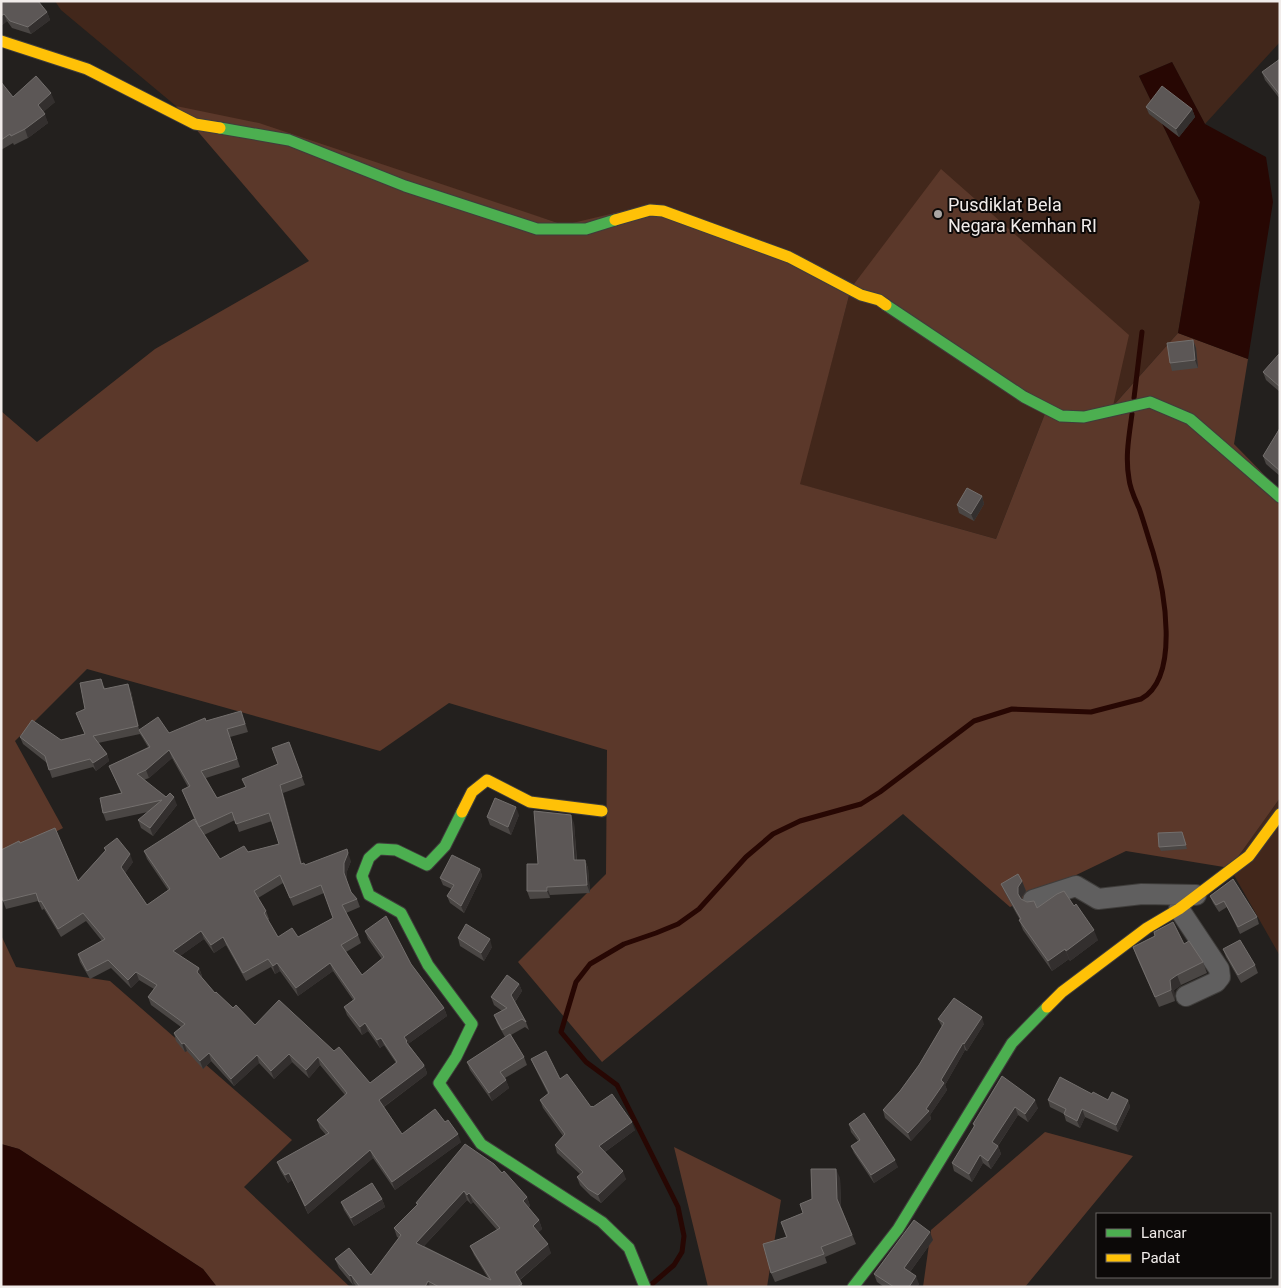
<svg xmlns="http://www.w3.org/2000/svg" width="1281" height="1288" font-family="Roboto,sans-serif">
	<rect width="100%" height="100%" fill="#23201e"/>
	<path fill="#42271b" d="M55,1h1225v41l-75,82 -33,-62 -33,14 61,126 -22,131 -66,74 -64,-1 -52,133 -197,-55 52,-196 -286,-63 -389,-119 -115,-96z
		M1280,798v158l-50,-88z"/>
	<path fill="#5b382a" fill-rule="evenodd" d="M176,106l83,17 305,102 89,-21 198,84 90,-119 188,166 -16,71 65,-73 70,26 -14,85 46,47v307l-50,70 -104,-17 -116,56 -107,-93 -301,248 -84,-100 88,-88 1,-124 -158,-47 -69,48 -293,-82 -72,72 48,87 -62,32v-449l36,31 118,-93 154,-88zM851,288l197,118 -52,133 -196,-55z
		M1,935l15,32 94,14 182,159 -48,47 106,100h-133l-14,-18 -184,-120 -18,-5z
		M1045,1132l88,24 -108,131h-102l8,-57z
		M674,1147l107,53 -14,87h-59z"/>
	<path fill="#270703" d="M1172,62l33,62 61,33 7,45 -25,157 -70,-26 22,-131 -61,-126z
		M1,1144l18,5 184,120 14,18h-216z"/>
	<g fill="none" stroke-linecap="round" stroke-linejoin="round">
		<path stroke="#270703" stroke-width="5" d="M1134,398l8,-66
			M652,1284l22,-19 8,-13 2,-16 -6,-29 -61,-122 -31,-23 -25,-30 15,-50 14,-18 34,-20 32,-11 22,-9 21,-15 47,-52 27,-23 27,-13 61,-17 19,-12 94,-71 38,-12 79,3 50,-13c40,-22 23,-111 12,-147 -5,-15 -9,-30 -14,-44 -4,-9 -9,-19 -10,-29 -4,-22 0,-43 3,-65"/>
		<g stroke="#3f3d3b" stroke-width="22">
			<path id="street" d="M1033,900l43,-14 22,13 44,-5 54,1
				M1179,909l40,60 1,8 -4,5 -30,14"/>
		</g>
		<g stroke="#3f3d3b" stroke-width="13">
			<path id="fast" d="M220,128l69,12 116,46 132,43h49l29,-9
				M886,305l138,92 37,19 23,1 66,-15 40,17 90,78
				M462,812l-17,34 -18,19 -31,-15 -17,-1 -10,9 -7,18 7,19 32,18 27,52 44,59 -16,33 -17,26 42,61 121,78 27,26 16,39
				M853,1287l45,-58 114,-186 35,-36"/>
		</g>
		<g stroke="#3f3d3b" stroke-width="13">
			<path id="slow" d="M1,41l86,28 108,55 25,4
				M615,220l35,-10 13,1 126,46 72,38 18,5 7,5
				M462,812l10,-20 15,-12 43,22 72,9
				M1047,1007l15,-15 85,-64 32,-19 70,-53 31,-42"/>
		</g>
		<use href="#street" stroke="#605f5f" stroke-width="20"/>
		<use href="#fast" stroke="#4caf50" stroke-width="11"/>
		<use href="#slow" stroke="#ffc107" stroke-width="11"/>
	</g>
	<path fill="#4a4644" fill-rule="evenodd" d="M1,1l46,11 3,8 -19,14 -19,-6 -5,-7 -6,5z
		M1280,59v40l-15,-19 -3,-8z
		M1,82l12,15 42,5 -12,10 5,11 -20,15 -14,7 -1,-2 -12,7z
		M1146,107l46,2 3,8 -16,20 -30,-23z
		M1193,340l3,8 2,20 -26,3 -2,-8z
		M1280,355v37l-14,-12 -3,-8z
		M1280,428v48l-14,-12 -3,-8z
		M982,496l2,8 -10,17 -15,-8 -2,-8z
		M104,686l1,3 26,2 8,38 30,4 37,-12 38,-2 4,13 -18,5 10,30 -34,11 11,20 28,-10 33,-24 11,-22 16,43 -22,8 19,71 3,1 46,-4 -4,10v10l4,11 6,7 3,8 -14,6 12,22 3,8 -15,9 16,23 20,-16 -14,-20 -3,-8 46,33 33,44 3,8 -39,28 16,21 3,8 -1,2 -42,32 18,27 59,8 -66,48 -22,-32 -65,56 -16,-34 -4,3 -8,-13 -3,-8 49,-27 -6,-7 -3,-8 28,-25 -25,-30 -11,13 -17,-16 -18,17 -15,-16 -25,23 -23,-25 -8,8 -16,-18 -2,1 -9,-11 -2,-8 7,-6 -30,-22 -3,-8 6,-8 -15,-9 -8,8 -20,-20 -21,11 -10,-17 -2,-8 24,-13 -16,-20 -25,16 -17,-28 -2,1 -4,-9 -32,8 -3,-8 17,-58 58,38 27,-30 -1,-3 29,14 -8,11 22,32 21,-15 -21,-31 -3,-8 52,-28 -14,-33 6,-3 -16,-29 -23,20 -5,2 33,25 -24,31 -12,-8 -3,-8 10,-8 -42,9 -3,-8 18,-20 -12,-27 39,-19 -6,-10 -2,-3 -42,9 9,11 2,7 -13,10 -3,-4 -41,11 -5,-15 -24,-19 -3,-7 41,3 23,-6zM235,820l4,12 33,-11 7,23 -59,15 -16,-24zM283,883l10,23 31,-13 9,25 -35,19h-20l-10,-17 1,-1 -3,-8 -8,-13zM204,939l10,14 12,-8 20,36 25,-14 4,7 5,-3 18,25 35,-25 20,29 -9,7 3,8 15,20 6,-4 12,17 4,-3 12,18 -26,20 -115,-58 -40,-32 -14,-16 1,-1 -3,-8 -19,-12z
		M519,815l-8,20 -21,-10 -3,-8z
		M574,823l3,37h8l3,8 2,25 -40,2v3l-20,1 -3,-8 11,-27z
		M1182,832l5,17 -26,2 -2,-4z
		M480,869l2,7 -18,37 -14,-10 -3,-7 5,-7 -9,-4 -3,-7z
		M1233,879l24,38 2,7 -19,10 -13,-27 -8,5 -6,-9 -3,-7z
		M1022,881l4,10 -4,6v2l76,41 -28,21 -1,-2 -17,12 -29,-41 -4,-10h1l-15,-27 -4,-9z
		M1154,932l30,12 19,18 4,11 -26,12 -7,5 1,11 -16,6 -22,-49 -4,-11 22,-11z
		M458,938l34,9 -8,14 -24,-15z
		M1223,949l32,16 3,8 -17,10 -15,-26z
		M519,984l3,7 -7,11 11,20 3,8 -4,-3 -14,8 13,22 3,8 -22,13 4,10 -17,13 -22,-31 -3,-8 38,-25 -8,-14 -3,-8 8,-4 -8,-6 -3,-8z
		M938,1019l46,5 -17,27 -2,-1 -20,35 2,5 -17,25 1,4 -20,22 -26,-23 -2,-8 17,-19 19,-26 23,-38z
		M531,1059l29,20 31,28h2l42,23 -30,22 21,27 -25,24 -10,-7 -11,-11 -3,-8 3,-3 -23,-21 -2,-8 8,-9 -20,-28 -3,-8 8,-6 -14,-28z
		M1002,1076l36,32 -10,14 -10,-7 -20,31 3,8 -10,15 -8,-6 -11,19 -18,-11 -2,-8 22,-36 -1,-3z
		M1092,1094l16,6h20l2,7 -12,25 -33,-15 -5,11 -14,-7 -2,-7 -14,-7 -2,-7z
		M849,1124l49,43 -24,16 -20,-30 -3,-7 7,-5 -7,-9z
		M502,1173l25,24 3,9 -2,2 11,12 3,9 -4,3 13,21 -31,27 3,7h-166l-3,-3 -1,1 -14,-17 -4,-9 36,16 28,-37 -2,-1 -3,-9 23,-23 -1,-2zM467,1200l4,4 2,-2 24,28 -27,16 4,9 14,23 -64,-32z
		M840,1178l1,29 15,37 -31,13 2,6 -52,19 -4,-9 15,-36 -5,-15 22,-9 9,-14z
		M382,1199l3,8 -31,19 -10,-16 -3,-8z
		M933,1240l-23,32 9,12 -2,3h-33l-7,-5 -3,-8z"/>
	<path fill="#332f2e" d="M47,12l3,8 -19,14 -3,-7z
		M4,14l3,7 -6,5v-10z
		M51,93l4,9 -14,12 -3,-9z
		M1192,109l3,8 -16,20 -3,-8z
		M45,114l3,9 -20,15 -3,-9z
		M1193,340l3,8 2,20 -3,-8z
		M982,496l2,8 -10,17 -3,-7z
		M128,684l3,7 9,40 -2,-5z
		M169,750l3,8 -23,20 -3,-8z
		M107,754l2,7 -13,10 -3,-8z
		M280,785l3,8 21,79 -3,-8z
		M174,797l3,8 -24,31 -3,-8z
		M516,807l3,8 -8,20 -3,-8z
		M571,815l3,8 3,45 -3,-8z
		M348,853l3,8 -4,10v10l-3,-8v-10z
		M130,854l3,8 -9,13 -3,-8z
		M585,860l3,8 2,25 -3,-8z
		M480,869l2,7 -18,37 -3,-7z
		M1022,881l4,10 -4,6v7l-4,-10v-7z
		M547,887l3,8v3l-3,-7z
		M1094,930l4,10 -28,21 -4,-10z
		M201,931l3,8 -28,20 -3,-8z
		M223,937l3,8 -12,8 -3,-8z
		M490,939l2,8 -8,14 -3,-8z
		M1065,949l4,10 -17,12 -4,-10z
		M277,963l3,8 -5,3 -2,-8z
		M330,963l3,8 -35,25 -2,-8z
		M199,968l3,8 -3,4 -2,-8z
		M136,972l3,8 -8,8 -3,-8z
		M1177,975l4,10 -7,5 1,11 -4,-11 -1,-10z
		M519,984l3,7 -8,12 -3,-8z
		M444,1008l3,8 -39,28 2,5 -1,1 -5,-13z
		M982,1017l2,7 -17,27 -3,-7z
		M365,1023l3,8 -6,4 -2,-8z
		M381,1038l3,7 -4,3 -3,-8z
		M184,1043l3,8 -2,1 -3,-8z
		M963,1043l2,7 -20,35 2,5 -17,25 1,4 -20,22 -3,-8 18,-24 15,-29z
		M209,1053l2,8 -8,8 -3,-8z
		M289,1054l3,8 -18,17 -3,-8z
		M257,1055l2,8 -25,23 -3,-7z
		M318,1057l2,8 -11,13 -3,-8z
		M424,1065l3,8 -1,2 -44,33 -3,-8z
		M506,1080l3,8 -17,13 -3,-8z
		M1035,1100l3,8 -10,14 -3,-8z
		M1128,1100l2,7 -12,25 -2,-7z
		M1015,1107l3,8 -23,35 -3,-8z
		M1082,1109l3,8 -5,11 -3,-7z
		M632,1122l3,8 -33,24 -3,-8z
		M458,1134l3,8 -66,48 -3,-8z
		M998,1146l3,8 -10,15 -3,-8z
		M370,1150l3,8 -65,56 -3,-8z
		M980,1155l3,8 -11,19 -3,-8z
		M895,1160l3,7 -24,16 -3,-8z
		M836,1169l4,9 1,31 -4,-10z
		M623,1171l3,8 -25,24 -3,-8z
		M289,1173l3,7 -4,3 -3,-8z
		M464,1191l3,9 -48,51 -3,-8z
		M469,1193l4,9 -2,2 -4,-9z
		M527,1197l3,9 -4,4 -3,-9z
		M382,1199l3,8 -31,19 -3,-8z
		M539,1220l3,9 -6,6 -3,-9z
		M930,1232l3,8 -26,36 -3,-8z
		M548,1244l3,9 -33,28 -3,-9z
		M351,1275l3,9 -1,1 -3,-9z
		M916,1276l3,8 -2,3h-8z
		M428,1281l2,6h-5z"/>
	<path fill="#5c5756" stroke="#736f6d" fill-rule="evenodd" d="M1,1h37l9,11 -19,15 -18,-6 -6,-7 -3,2z
		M1280,59v36l-18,-23z
		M36,76l15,17 -13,12 7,9 -20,15 -14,7 -1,-2 -9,6v-58l12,15z
		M1162,86l30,23 -16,20 -30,-22z
		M1193,340l2,20 -25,3 -3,-20z
		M1279,354l1,1v32l-17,-15z
		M1280,428v43l-17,-15z
		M967,488l15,8 -11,18 -14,-9z
		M101,679l3,10 24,-5 10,42 -45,10 14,18 -14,9 -3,-4 -41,11 -4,-14 -25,-19 12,-17 29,20 24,-6 -9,-21 9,-4 -5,-26z
		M241,711l4,13 -18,5 10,30 -36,12 16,27 29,-11 -4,-8 36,-15 -6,-16 17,-6 13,35 -22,8 21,79 3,-1 1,2 42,-16 1,4 -4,10v10l7,19 6,7 -15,6 16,30 -17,10 21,30 22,-18 -19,-26 21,-15 25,48 33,44 -40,29 3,4 -1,1 18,23 -1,2 -44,33 23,34 33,-25 10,13 3,-2 10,14 -66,48 -22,-32 -65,56 -16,-33 -4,2 -8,-13 52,-29 -12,-13 30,-27 -29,-36 -12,13 -17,-16 -18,17 -14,-16 -26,24 -22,-26 -9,8 -16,-18 -2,1 -8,-11 11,-9 -37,-27 9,-12 -21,-13 -8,8 -20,-20 -21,11 -9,-17 27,-15 -22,-26 -25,16 -17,-28 -2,1 -3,-9 -33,8 -2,-6v-45l18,-9 1,2 35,-15 23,53 28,-31 -2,-2 13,-10 13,16 -9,13 26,38 23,-16 -26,-38 50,-32 26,40 24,-13 4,6 31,-8 -10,-31 -33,11 -4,-12 -33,15 -17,-37 8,-4 -21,-36 -23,20 -9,4 29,23 4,-4 4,4 -24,31 -12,-8 24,-20 -59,13 -3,-15 22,-5 -13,-27 41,-19 -11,-17 19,-13 11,16 36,-15 1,3zM280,875l10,23 31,-13 12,33 -35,19 -6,-9 -14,9 -14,-24 2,-2 -12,-20zM201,931l10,14 12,-8 20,36 25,-14 5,7 4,-3 19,25 34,-25 25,36 -11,8 16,20 5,-4 12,17 4,-2 16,24 -27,21 -31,-36 -5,4 -55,-51 -24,25 -19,-20 -3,3 -17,-16 -1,1 -18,-21 2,-4 -26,-17z
		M495,798l21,9 -8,20 -21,-10z
		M534,811l37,4 3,45h11l2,25 -40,2v4h-20v-27h11z
		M1182,832l4,13 -27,2 -1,-14z
		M452,855l28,14 -19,37 -14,-10 7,-11 -14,-7z
		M1018,874l4,7 -4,6v7l3,5 6,3 7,-1 3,7 20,-14 7,-3 10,15 2,-2 18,26 -28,21 -1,-2 -17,12 -29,-41 2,-1 -20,-35z
		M1233,879l24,38 -19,10 -14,-26 -8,4 -6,-9z
		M1173,922l11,22 5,-3 14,21 -26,13 -7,5 1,10 -16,7 -22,-50 22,-11 -1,-4z
		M466,924l24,15 -9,14 -23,-15z
		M1240,940l15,25 -17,10 -15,-26z
		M507,975l12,9 -8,11 15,27 -4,-3 -20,11 -8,-15 13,-7 -16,-11z
		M954,998l28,19 -18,27 -1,-1 -22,37 3,3 -18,26 3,2 -21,22 -25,-23 17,-19 19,-26 25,-42 -6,-4z
		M510,1034l14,23 -24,15 6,8 -17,13 -22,-31z
		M546,1051l14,28 7,-5 24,33 1,-1 1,1 19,-13 20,28 -33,24 24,25 -25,24 -10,-6 -11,-12 6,-5 -28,-27 10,-11 -25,-34 9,-7 -18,-34z
		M1002,1076l33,24 -10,14 -10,-7 -23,35 6,4 -10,15 -8,-6 -11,19 -17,-11 23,-38 -2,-1z
		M1060,1077l32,17 1,-2 15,8 4,-8 16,8 -12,25 -34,-16 -5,12 -13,-7 2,-5 -18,-9z
		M864,1113l31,47 -24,15 -20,-29 9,-6 -11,-16z
		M465,1144l29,20 8,9 2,-2 23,26 -4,4 16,19 -6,6 15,18 -33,28 7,12 -5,3h-78l-11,-6 -3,6h-65l-9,-12 -1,1 -15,-17 14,-11 22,27 30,-40 -7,-7 24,-24 -2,-1zM464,1191l3,4 2,-2 31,35 -30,18 21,34 -75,-37z
		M811,1169h25l1,30 15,36 -31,12 3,7 -53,19 -8,-29 24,-7 -6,-15 22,-9 -3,-9 12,-5z
		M372,1183l10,16 -31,19 -10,-16z
		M914,1220l16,12 -26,36 12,8 -7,11h-15l-20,-13z"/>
	<circle fill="#a9a5a3" stroke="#0c0908" stroke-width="2" cx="938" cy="214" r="5"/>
	<g text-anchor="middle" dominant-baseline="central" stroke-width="4" stroke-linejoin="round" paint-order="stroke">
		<g font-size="18" fill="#f1ecea" stroke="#0c0908" text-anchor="start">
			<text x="948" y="204">Pusdiklat Bela<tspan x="948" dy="21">Negara Kemhan RI</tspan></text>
		</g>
	</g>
	<rect width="1281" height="1288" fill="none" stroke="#f1ecea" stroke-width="5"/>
	<rect x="1096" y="1213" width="175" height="65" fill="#0c0908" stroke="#686462"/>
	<rect x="1106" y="1229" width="25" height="8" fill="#4caf50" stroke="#686462"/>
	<text x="1141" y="1238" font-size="15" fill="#f1ecea">Lancar</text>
	<rect x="1106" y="1254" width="25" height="8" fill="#ffc107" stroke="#686462"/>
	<text x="1141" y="1263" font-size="15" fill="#f1ecea">Padat</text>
</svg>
